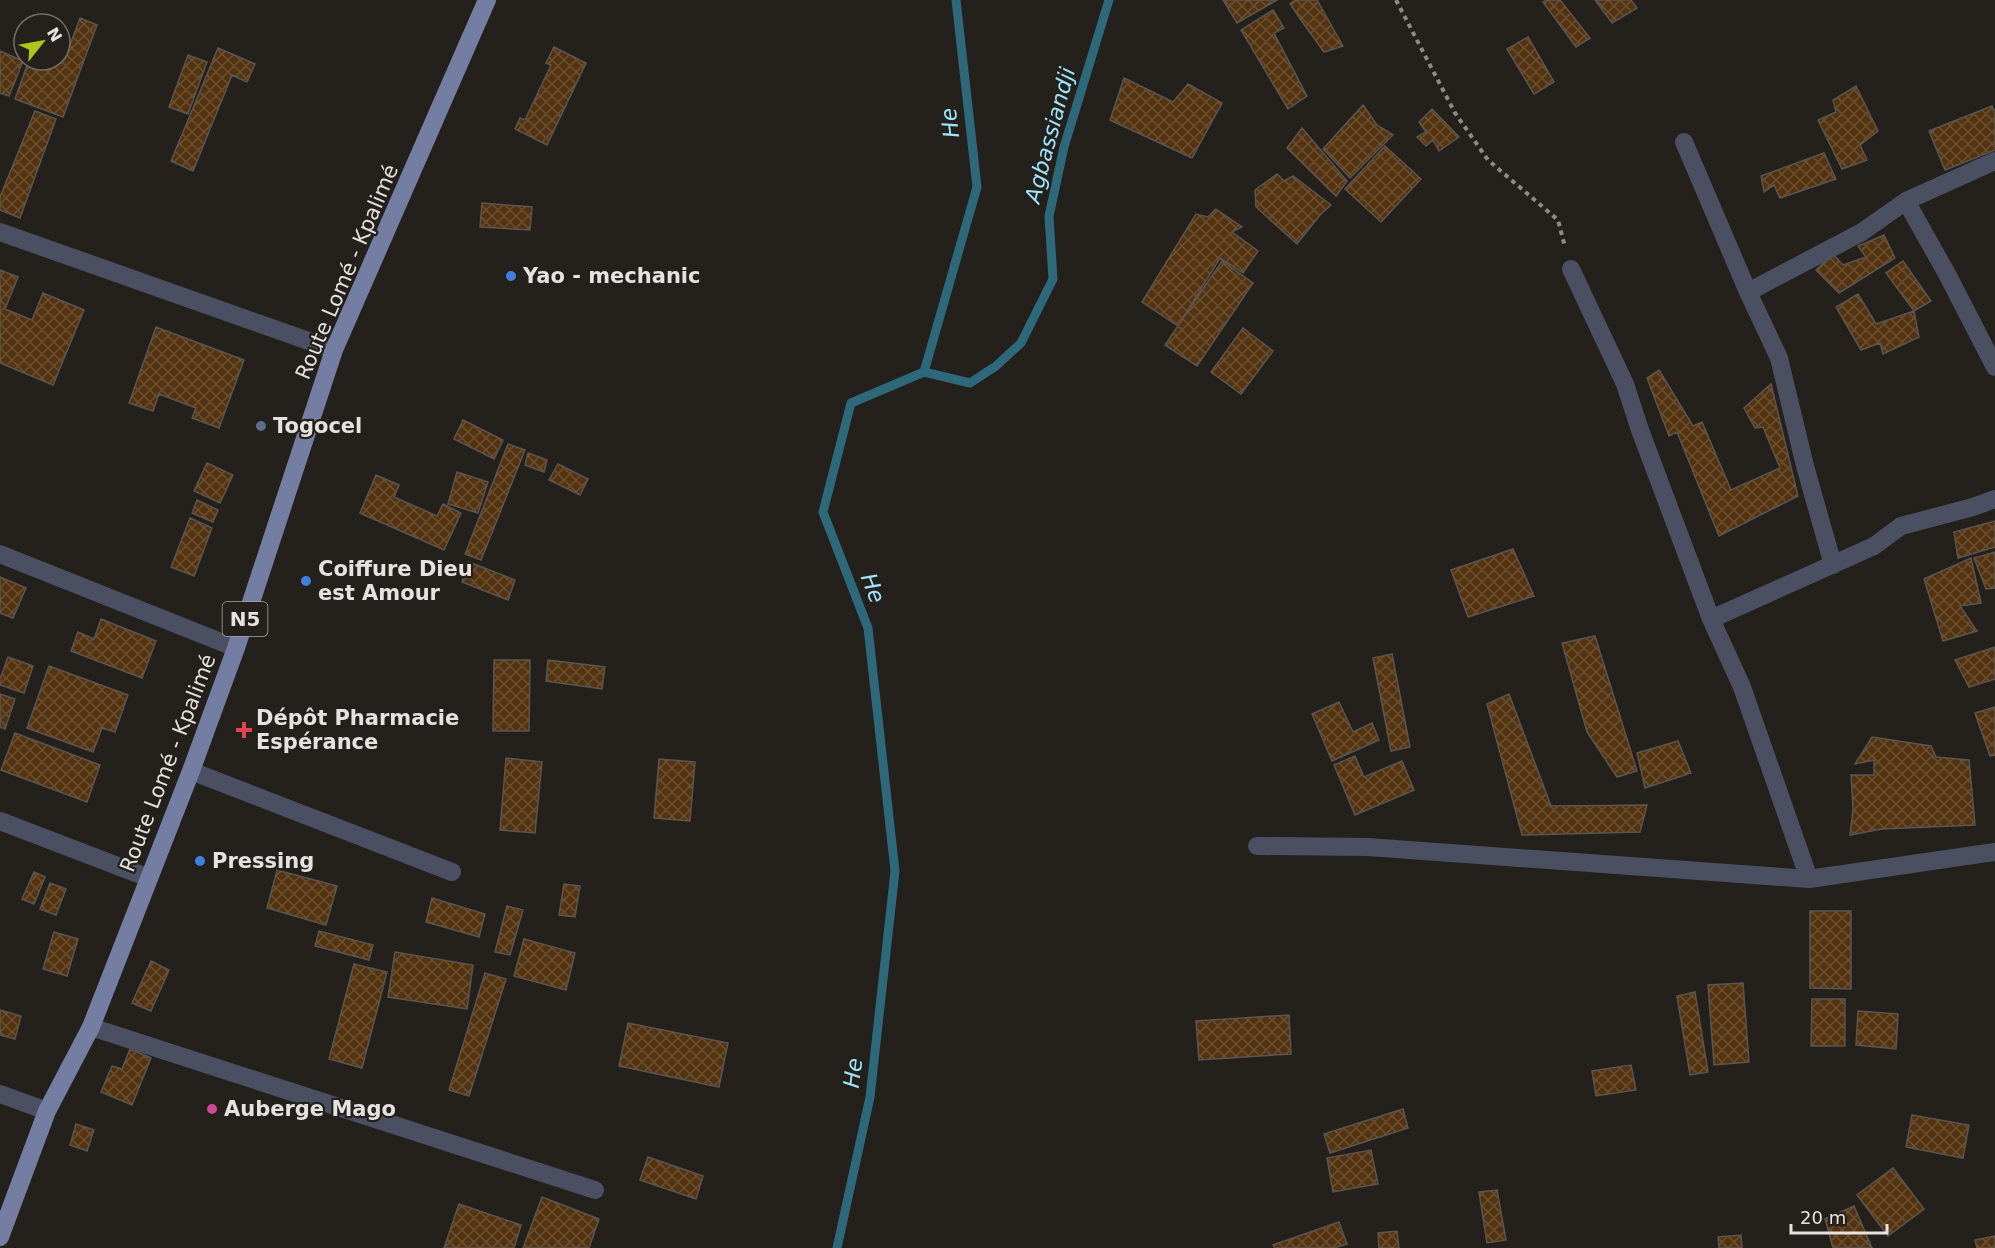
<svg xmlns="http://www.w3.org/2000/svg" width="1995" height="1248" font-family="'DejaVu Sans',sans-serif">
	<defs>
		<pattern id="building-cross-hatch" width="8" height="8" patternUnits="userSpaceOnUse" patternTransform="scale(1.5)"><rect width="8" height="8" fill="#543310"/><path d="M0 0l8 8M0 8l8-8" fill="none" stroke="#6c5032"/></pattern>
	</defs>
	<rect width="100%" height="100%" fill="#24201c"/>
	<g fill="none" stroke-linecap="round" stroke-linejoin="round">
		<path stroke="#2d687b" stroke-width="9" d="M924,372l46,11 26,-17 25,-23 32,-64 -4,-63 15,-69 45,-147
			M837,1248l33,-151 25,-226 -27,-243 -45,-116 28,-109 73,-31 53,-185 -21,-187"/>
	</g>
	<path fill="url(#building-cross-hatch)" stroke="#5b5551" stroke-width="1.5" d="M1223,0h54l-40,23z
		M1295,0h22l26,46 -19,6 -23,-32 -11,-16z
		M1546,0h14l30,38 -14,9 -33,-45z
		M1595,0h36l6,8 -25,15z
		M1273,10l11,18 -10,5 33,63 -19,13 -47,-79z
		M80,18l17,7 -34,92 -48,-18 14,-39h31v-3l5,2z
		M1528,37l26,45 -20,12 -27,-45z
		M554,47l32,16 -39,82 -32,-16 5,-11 5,2 26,-55 -5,-2z
		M218,48l37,16 -8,18 -15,-7 -39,96 -22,-10z
		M0,51l23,10 -14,35 -9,-3z
		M188,55l19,7 -19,52 -19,-7z
		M1124,78l49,24 15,-18 34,19 -30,55 -82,-38z
		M1856,86l22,45 -18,14 7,15 -25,9 -24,-49 18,-8 -3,-12z
		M1363,105l14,20 16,10 -43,43 -27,-29z
		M1992,106l3,7v37l-50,20 -16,-39z
		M1432,109l27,28 -20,14 -6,-11 -7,6 -9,-9 9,-5 -7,-10z
		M35,111l21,8 -36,99 -20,-8v-13z
		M1302,128l45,53 -11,15 -49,-48z
		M1385,146l36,33 -40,43 -36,-33z
		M1824,153l12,26 -56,19 -6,-13 -10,7 -3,-16z
		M1277,174l7,7 9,-5 38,29 -11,10 -23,29 -41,-37 -1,-17z
		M482,203l50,4 -2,23 -50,-3z
		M1216,209l26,18 -10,5 26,19 -15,22 -23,-15 -42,68 -36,-24 54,-88 12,3z
		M1884,235l11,23 -56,35 -23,-23 17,-16 10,11 23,-8 -8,-11z
		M1222,261l31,22 -56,83 -32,-21z
		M1903,261l28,40 -17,10 -28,-38z
		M0,270l18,7 -13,32 27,11 11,-27 41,17 -31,75 -53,-22z
		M1858,294l18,30 38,-13 5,26 -36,17 -3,-11 -19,7 -25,-43z
		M156,327l88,33 -25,68 -27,-10 4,-10 -37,-14 -6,17 -24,-8z
		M1243,328l30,23 -32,43 -30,-22z
		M1659,370l34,56 9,-4 29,68 49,-22 -17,-41 -8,1 -11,-20 27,-24 27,112 -79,40 -42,-104 -8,4 -22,-58z
		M463,420l40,20 -9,19 -40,-20z
		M508,444l17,6 -44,110 -16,-6z
		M528,453l19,7 -3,12 -19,-7z
		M207,463l26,12 -13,28 -26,-12z
		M558,464l30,15 -8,16 -31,-15z
		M457,472l31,10 -10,31 -30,-9z
		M376,475l23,10 -5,12 43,19 6,-12 18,9 -17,37 -84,-37z
		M197,500l21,10 -5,12 -21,-9z
		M190,518l22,10 -18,48 -23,-9z
		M1995,521v26l-37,11 -4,-26z
		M1513,549l21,47 -66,21 -17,-47z
		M1995,552v36l-9,1 -12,-31z
		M1971,558l10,45 -21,3 17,25 -34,10 -19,-62z
		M469,562l46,18 -7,20 -46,-18z
		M0,577l26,11 -13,30 -13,-5z
		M101,619l55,22 -14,37 -71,-27 7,-19 16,7z
		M1595,636l42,135 -20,6 -30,-45 -25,-89z
		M1995,647v32l-26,8 -14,-27z
		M1392,654l18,93 -19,4 -18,-93z
		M8,657l25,9 -9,27 -24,-8v-6z
		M494,660h36l-1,71h-36z
		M548,660l57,7 -3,22 -56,-8z
		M49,666l79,29 -13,37 -13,-4 -9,24 -66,-24z
		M0,694l15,5 -10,30 -5,-2z
		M1509,694l42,112 96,-1 -7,27 -118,3 -35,-131z
		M1339,702l14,30 19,-9 7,17 -47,21 -20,-47z
		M1995,707v48l-5,1 -15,-43z
		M15,733l85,32 -13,37 -86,-32z
		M1872,737l59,9 5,11 33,3 6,65 -93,4 -32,6 3,-26 -2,-34h23v-15l-19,4z
		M1678,741l13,32 -46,15 -8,-35z
		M1355,756l9,21 38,-16 12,29 -59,25 -21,-50z
		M506,758l36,4 -7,71 -35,-3z
		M659,759l36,3 -5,59 -36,-3z
		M277,870l60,16 -11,39 -59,-17z
		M34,872l11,5 -11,27 -12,-5z
		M50,883l16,6 -10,26 -16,-6z
		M564,884l16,2 -5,31 -16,-2z
		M432,898l53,16 -6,23 -53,-15z
		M507,906l16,4 -13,45 -15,-3z
		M1810,911h41v78l-41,-1z
		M319,931l54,14 -4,15 -54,-14z
		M54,932l24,7 -11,37 -24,-7z
		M524,939l51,14 -9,37 -52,-14z
		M395,952l78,13 -6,44 -79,-12z
		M151,961l18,9 -18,41 -19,-8z
		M354,964l33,8 -25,96 -33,-9z
		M485,973l21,6 -37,117 -20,-6z
		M1743,983l6,79 -35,3 -6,-80z
		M1695,992l13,80 -18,3 -13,-79z
		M1812,999h33v47h-34z
		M0,1010l21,6 -6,23 -15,-4z
		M1858,1011l40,3 -2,35 -40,-4z
		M1289,1015l2,39 -92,6 -3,-39z
		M628,1023l100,20 -9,44 -100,-21z
		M130,1049l21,9 -19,47 -31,-13 11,-26 10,3z
		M1631,1065l5,25 -40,6 -4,-25z
		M1403,1109l5,19 -78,25 -6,-19z
		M1912,1115l57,10 -6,33 -57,-11z
		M76,1124l18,6 -7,21 -17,-6z
		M1371,1150l7,34 -45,8 -6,-34z
		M648,1157l55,19 -7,23 -56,-19z
		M1893,1168l31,41 -36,27 -31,-41z
		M1497,1190l9,50 -19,3 -8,-51z
		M542,1197l57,22 -10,29h-66z
		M459,1204l62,21 -7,23h-70z
		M1854,1206l18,42h-39l-8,-29z
		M1339,1222l8,22 -13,4h-59l-2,-3z
		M1397,1231l2,17h-20l-1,-15z
		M1741,1235l1,13h-23l-1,-11z
		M1995,1236v12h-18l-2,-8z"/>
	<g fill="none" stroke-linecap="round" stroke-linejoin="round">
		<path stroke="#8e8a87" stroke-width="4" stroke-dasharray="4.5 4.5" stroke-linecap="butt" d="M1396,0l59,113 33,47 70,60 7,27"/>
		<path stroke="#4a5062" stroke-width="18" d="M1684,142l64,150 31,66 26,108 28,99
			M1906,201l41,73 48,93
			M0,232l334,118
			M1571,269l54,115 15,46 71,189 31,68 67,192
			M1748,292l114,-60 44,-31 89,-40
			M0,554l236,94
			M1711,619l163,-73 27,-20 72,-19 22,-8
			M191,771l261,101
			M0,821l149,57
			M1257,846l111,1 441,32 186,-27
			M91,1027l504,163
			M0,1094l47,17"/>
		<path stroke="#737ea2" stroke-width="18" d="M0,1237l47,-126 44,-84 100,-256 45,-123 98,-298 153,-350"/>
	</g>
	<g fill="#3f7fe0" stroke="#24201c" stroke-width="2">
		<circle cx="511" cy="276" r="6"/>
		<circle cx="306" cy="581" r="6"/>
		<circle cx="200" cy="861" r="6"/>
	</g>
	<circle fill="#5c6f8a" stroke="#24201c" stroke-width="2" cx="261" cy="426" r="6"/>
	<path fill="#e0444e" stroke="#24201c" stroke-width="2" d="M241 721h6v6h6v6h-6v6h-6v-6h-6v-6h6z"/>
	<circle fill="#d1479c" stroke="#24201c" stroke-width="2" cx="212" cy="1109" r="6"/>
	<g text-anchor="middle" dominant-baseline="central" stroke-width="4.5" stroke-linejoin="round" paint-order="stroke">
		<rect fill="#24201c" stroke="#aba8a4" stroke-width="1.5" x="222.5" y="602" width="45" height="34" rx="4.5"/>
		<g font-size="20" font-weight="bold" fill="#e5e2df">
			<text x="245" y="619">N5</text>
		</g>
		<g font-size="21" fill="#e5e2df" stroke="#24201c">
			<text transform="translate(347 272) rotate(-67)">Route Lomé - Kpalimé</text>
			<text transform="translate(168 763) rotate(-69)">Route Lomé - Kpalimé</text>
		</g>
		<g font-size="21" font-weight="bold" fill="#e5e2df" stroke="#24201c" text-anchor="start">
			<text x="523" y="276">Yao - mechanic</text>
			<text x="273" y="426">Togocel</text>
			<text x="318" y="569">Coiffure Dieu<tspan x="318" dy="24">est Amour</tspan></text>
			<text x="256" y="718">Dépôt Pharmacie<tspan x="256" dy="24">Espérance</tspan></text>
			<text x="212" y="861">Pressing</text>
			<text x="224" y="1109">Auberge Mago</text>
		</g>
		<g font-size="22" font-style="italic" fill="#9ee5fd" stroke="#24201c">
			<text transform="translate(950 123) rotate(-97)">He</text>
			<text transform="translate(1050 135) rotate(-75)">Agbassiandji</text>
			<text transform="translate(873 588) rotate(69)">He</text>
			<text transform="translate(853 1073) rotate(-83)">He</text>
		</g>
	</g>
	<g transform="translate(42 42) rotate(59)"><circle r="28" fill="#24201c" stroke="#716e6a" stroke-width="1.5"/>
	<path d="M0-4.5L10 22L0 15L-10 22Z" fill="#abc716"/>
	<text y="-9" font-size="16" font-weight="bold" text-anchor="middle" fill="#e5e2df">N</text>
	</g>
	<path d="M1791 1224v9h96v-9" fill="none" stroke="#e5e2df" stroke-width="3"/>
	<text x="1800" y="1224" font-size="18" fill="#e5e2df" stroke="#24201c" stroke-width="4.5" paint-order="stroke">20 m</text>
</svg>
